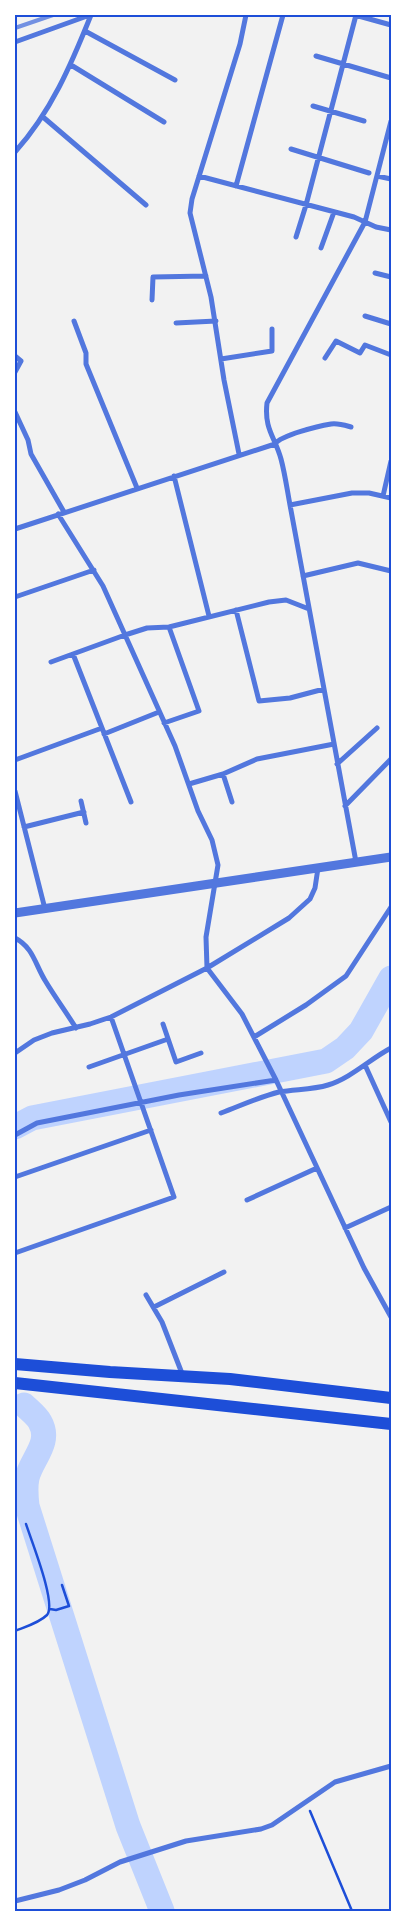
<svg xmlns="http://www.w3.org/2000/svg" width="406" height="1926" font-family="Overpass,sans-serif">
	<rect width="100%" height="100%" fill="#f2f2f2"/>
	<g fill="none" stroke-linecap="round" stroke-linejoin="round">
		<path stroke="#bfd3fe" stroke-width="25" d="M15,1127l17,-9 294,-57 19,-13 16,-17 30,-53
			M24,1405c5,5 13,11 16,17 12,21 -9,37 -13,56 -2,9 -1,19 0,28l101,320 34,85"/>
		<path stroke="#1d4ed8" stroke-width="2.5" d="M50,1609l6,1 13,-4 -7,-21
			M15,1631c10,-4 24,-8 32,-16 10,-11 -16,-75 -21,-91
			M310,1811l42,100"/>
		<path stroke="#5277de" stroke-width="5" d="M355,15l36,10
			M85,31l90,49
			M15,42l75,-27
			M316,56l75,22
			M71,65l93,57
			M313,106l51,15
			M43,117l103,88
			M291,149l78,24
			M15,152c36,-40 56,-87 76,-137
			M199,176l155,41 22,10 15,3
			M377,176l14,3
			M236,186l47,-171
			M296,237l10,-32 50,-190
			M321,248l13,-36
			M375,273l16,4
			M152,300l1,-23 53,-1
			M365,316l26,8
			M74,321l12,32v11l51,124
			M176,323l40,-2
			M15,356l6,5 -6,11
			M325,358l11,-17 24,12 5,-8 26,10
			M221,359l51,-8v-22
			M15,412l13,28 3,14 33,58
			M239,454l-15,-74 -13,-83 -21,-84 2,-14 48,-155 6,-29
			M174,476l35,140
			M383,496l8,-35
			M290,505l62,-12h17l22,5
			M58,514l45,72 72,160 23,65 14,29 6,25 -12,72 1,31 35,46 34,66 88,188 27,49
			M15,529l260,-85c6,-9 44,-18 56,-20 7,-1 13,1 20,3
			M303,576l55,-13 33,8
			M15,597l79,-27
			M236,610l23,91 31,-3 34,-9
			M73,654l58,148
			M51,662l74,-27 22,-7 22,-1 100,-25 17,-2 23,9
			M164,723l35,-12 -30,-84
			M104,734l55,-22
			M15,760l87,-32
			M337,764l40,-36
			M223,774l9,28
			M189,784l34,-10 34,-15 77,-15
			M15,791l30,118
			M81,801l5,22
			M345,806l46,-47
			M24,827l60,-15
			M356,862l-66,-357c-3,-16 -5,-31 -9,-46 -6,-22 -17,-30 -14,-56l98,-181 26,-101
			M15,938c19,10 20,27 31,44 9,15 20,30 30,46
			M163,1024l13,38 25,-9
			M254,1037l52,-32 40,-29 45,-69
			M15,1053l19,-13 18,-7 38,-9 21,-7 96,-49 82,-50 21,-19 5,-11 3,-20
			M365,1065l26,57
			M89,1067l79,-28
			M221,1113c19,-7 38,-16 58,-21 16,-3 33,-2 49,-7 23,-7 42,-26 63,-37
			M15,1135l22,-12 142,-28 97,-15
			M15,1177l136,-47
			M247,1200l70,-32
			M345,1228l46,-21
			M15,1253l159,-56 -63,-180
			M146,1295l16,27 21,54
			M154,1307l70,-35
			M15,1901l44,-11 26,-10 35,-18 66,-21 75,-12 11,-4 63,-43 56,-16"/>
		<path stroke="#5277de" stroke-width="9" d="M15,913l376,-56"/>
		<path stroke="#1d4ed8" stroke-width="12" d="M15,1364l95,8 120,7 161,19
			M15,1383l376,41"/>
		<path stroke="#7290e2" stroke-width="4" d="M15,28l38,-13"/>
	</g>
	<rect width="406" height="1926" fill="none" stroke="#ffffff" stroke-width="32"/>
	<rect x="16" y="16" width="374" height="1894" fill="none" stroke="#1d4ed8" stroke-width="2"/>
</svg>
